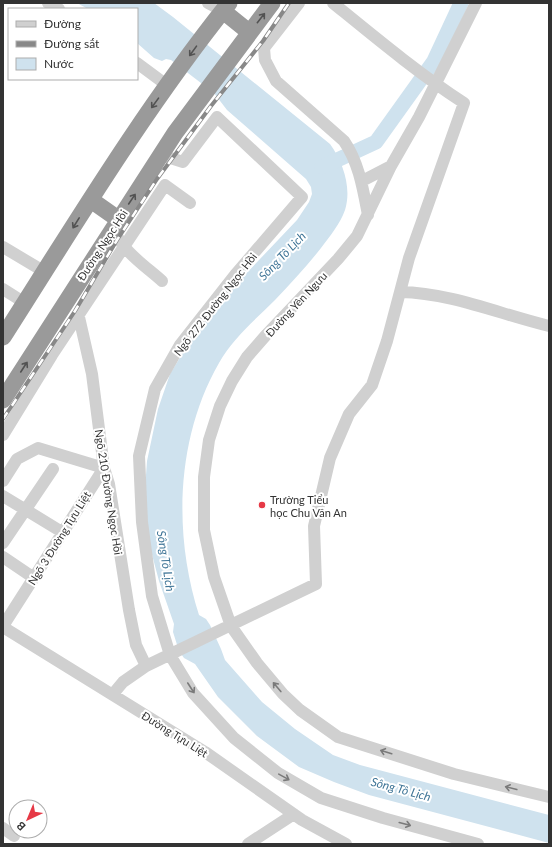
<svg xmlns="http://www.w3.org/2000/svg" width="552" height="847" font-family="Lato,sans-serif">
	<rect width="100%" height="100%" fill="#fff"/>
	<path fill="#cfe2ee" d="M77,3h77l19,14 157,127c13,18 22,44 15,66 -5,14 -15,26 -24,38 -14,18 -30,35 -46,52 -20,20 -42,38 -56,63 -43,75 -46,171 -20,252l7,4 4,6 11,24 4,11 37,42 33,27 38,26 27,10 189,50v28l-180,-48 -35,-13 -35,-15 -42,-31 -39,-39 -23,-33 -11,-6 -5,-7 -6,-19 1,-8 -15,-43 -9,-34 -6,-44 3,-42 11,-52 12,-35 34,-56 93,-98 12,-18 3,-8 -1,-7 -5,-8 -79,-69 -13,-17 -43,-33 -5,-1 -4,2 -8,-3 -17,-15v-34h-49z"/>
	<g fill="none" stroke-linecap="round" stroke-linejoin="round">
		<path stroke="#cfe2ee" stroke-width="15" d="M322,167l54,-25 58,-81 27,-58"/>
		<path stroke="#d0d0d0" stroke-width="12" d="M48,3l11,6
			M208,3l15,8
			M299,3l-35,45 1,12 11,21 68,60c15,22 19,48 24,74
			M476,3l-57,114 -28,49 -34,70 -19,23 -71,75 -20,23 -15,24 -12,25 -11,34 -5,37v53l10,47 17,49 26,37 26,31 17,16 38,27 116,37 95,23
			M137,63l31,23
			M161,155l22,7 34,-45 85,80 -67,78 -55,70 -25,44 -16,67 3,66 10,74 18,59 23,38 41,45 44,35 43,25 62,20 95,26
			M362,181l29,-15
			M113,228c9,23 31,37 49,53
			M3,247l42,25
			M3,289l22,14
			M400,292c52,1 99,22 149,34
			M79,317l13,57 12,94 5,16 20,126 7,35 10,21
			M3,435l49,-80 113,-170 25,18
			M3,481l14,-22 21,-11 66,20 -101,158
			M3,496l59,36
			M3,543l50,-74
			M3,557l31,21
			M3,627l202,125 97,68 44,24
			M113,694l10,-12 23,-16 170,-82 -2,-58 16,-68 19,-44 23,-29 15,-44 22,-83 55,-155c-46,-30 -88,-65 -131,-100
			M3,828l11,8
			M248,844l46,-30"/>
		<path stroke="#9a9a9a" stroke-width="17" d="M223,11l26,21
			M91,200l27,19
			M3,337c72,-113 142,-229 226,-334
			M3,400l172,-267 97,-130"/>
		<g stroke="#888" stroke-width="4">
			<path id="rail" d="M3,419l72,-108 42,-71 40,-61 54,-73 52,-65 26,-38"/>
		</g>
		<use href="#rail" stroke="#fff" stroke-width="2.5" stroke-dasharray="8" stroke-linecap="butt"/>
	</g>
	<defs><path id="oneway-shaft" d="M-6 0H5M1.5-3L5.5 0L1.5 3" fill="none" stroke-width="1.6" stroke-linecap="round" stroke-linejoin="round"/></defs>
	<g stroke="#525252">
		<use href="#oneway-shaft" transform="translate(261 18) rotate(-52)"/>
		<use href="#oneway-shaft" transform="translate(193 51) rotate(126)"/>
		<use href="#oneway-shaft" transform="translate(155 103) rotate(126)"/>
		<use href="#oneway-shaft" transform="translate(132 199) rotate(-56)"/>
		<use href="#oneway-shaft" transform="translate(76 223) rotate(122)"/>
		<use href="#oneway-shaft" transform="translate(24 367) rotate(-57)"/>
	</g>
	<g stroke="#7a7a7a">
		<use href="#oneway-shaft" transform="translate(277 687) rotate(-130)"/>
		<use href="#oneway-shaft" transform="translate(191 688) rotate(57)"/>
		<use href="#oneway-shaft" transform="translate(386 752) rotate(-163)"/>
		<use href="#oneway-shaft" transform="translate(284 777) rotate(29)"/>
		<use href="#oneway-shaft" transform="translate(511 788) rotate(-166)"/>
		<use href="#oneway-shaft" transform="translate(405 824) rotate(15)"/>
	</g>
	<circle fill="#e63946" stroke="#fff" stroke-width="1.5" cx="262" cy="505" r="4"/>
	<g text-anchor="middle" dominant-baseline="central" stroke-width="4" stroke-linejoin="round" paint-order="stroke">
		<g font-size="11" fill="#333" stroke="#fff">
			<text transform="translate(102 245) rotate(-57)">Đường Ngọc Hồi</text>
			<text transform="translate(215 304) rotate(-52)">Ngõ 272 Đường Ngọc Hồi</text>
			<text transform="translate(296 304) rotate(-47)">Đường Yên Ngưu</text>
			<text transform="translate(109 492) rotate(81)">Ngõ 210 Đường Ngọc Hồi</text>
			<text transform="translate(59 538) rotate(-58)">Ngõ 3 Đường Tựu Liệt</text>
			<text transform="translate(175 734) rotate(32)">Đường Tựu Liệt</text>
		</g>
		<g font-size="11" fill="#333" stroke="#fff" text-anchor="start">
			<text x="270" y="499">Trường Tiểu<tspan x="270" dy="13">học Chu Văn An</tspan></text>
		</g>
		<g font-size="12" font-style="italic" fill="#3f7597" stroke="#fff">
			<text transform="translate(282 256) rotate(-46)">Sông Tô Lịch</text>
			<text transform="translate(166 561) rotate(81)">Sông Tô Lịch</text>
			<text transform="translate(401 789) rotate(15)">Sông Tô Lịch</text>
		</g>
	</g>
	<rect width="552" height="847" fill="none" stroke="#333333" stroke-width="8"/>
	<rect x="8" y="8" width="130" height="72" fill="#ffffff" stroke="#adadad"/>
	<rect x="16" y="21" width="20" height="6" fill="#d0d0d0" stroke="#adadad"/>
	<text x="44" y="28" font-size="12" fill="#333333">Đường</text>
	<rect x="16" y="41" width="20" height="6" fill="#888888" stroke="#adadad"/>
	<text x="44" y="48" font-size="12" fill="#333333">Đường sắt</text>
	<rect x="16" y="58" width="20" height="12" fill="#cfe2ee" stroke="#adadad"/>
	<text x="44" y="68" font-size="12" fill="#333333">Nước</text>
	<g transform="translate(28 819) rotate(224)"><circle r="19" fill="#ffffff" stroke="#adadad"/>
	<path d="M0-3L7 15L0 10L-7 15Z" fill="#e63946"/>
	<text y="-6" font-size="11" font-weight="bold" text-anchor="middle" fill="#333333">B</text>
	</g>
</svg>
